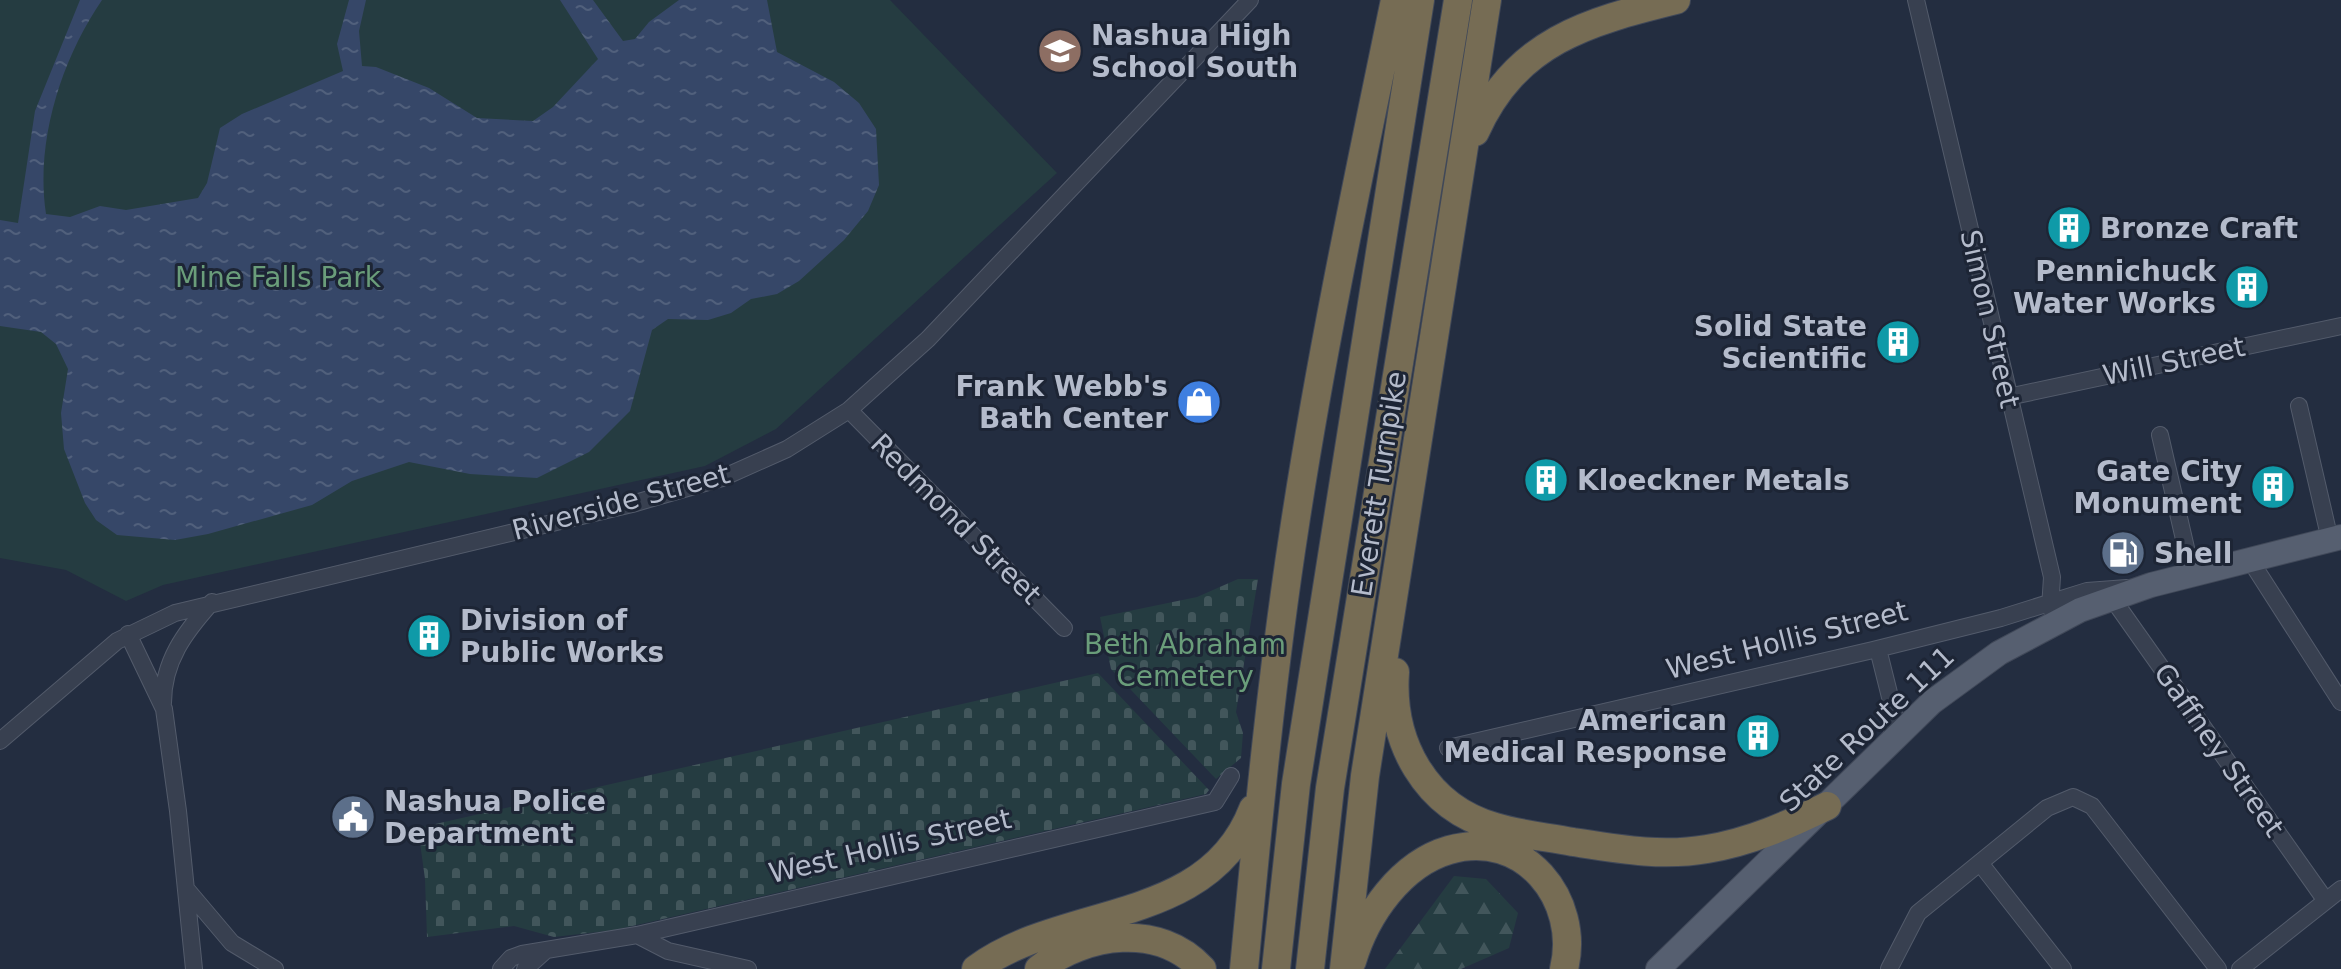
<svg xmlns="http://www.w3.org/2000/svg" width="2341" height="969" font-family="'DejaVu Sans',sans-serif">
	<defs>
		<pattern id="forest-firs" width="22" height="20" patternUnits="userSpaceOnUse" patternTransform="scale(2)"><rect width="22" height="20" fill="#253c41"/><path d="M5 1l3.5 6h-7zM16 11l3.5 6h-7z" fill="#42565b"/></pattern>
		<pattern id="cemetery-stones" width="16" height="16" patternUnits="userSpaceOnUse" patternTransform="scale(2)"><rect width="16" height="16" fill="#253c41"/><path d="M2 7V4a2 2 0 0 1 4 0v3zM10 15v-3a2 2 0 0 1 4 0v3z" fill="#42565b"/></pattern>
		<pattern id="water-ripples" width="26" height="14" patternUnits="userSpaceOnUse" patternTransform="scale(2)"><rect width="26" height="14" fill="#364768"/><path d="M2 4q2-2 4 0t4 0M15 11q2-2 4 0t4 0" fill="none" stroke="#51607c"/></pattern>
	</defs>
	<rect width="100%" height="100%" fill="#232d40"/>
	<path fill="url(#forest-firs)" d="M1454,876l32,3 32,34 -9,35 -48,21h-76z"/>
	<path fill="url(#cemetery-stones)" d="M1238,579h20l-22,133 7,21 -2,25 -25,21 -105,-110 -11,-52 97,-20z
		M1098,673l111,117 -3,4 -591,136 -61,7 -40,-11 -87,11 -2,-58 -7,-51z"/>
	<path fill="#253c41" d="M0,0h890l167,173 -281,256 -71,37 -542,119 -37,16 -60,-31 -66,-12z"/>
	<path fill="url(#water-ripples)" d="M80,0h22c-41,60 -67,142 -56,214l24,3 30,-11 26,4 72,-12 9,-15 13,-55 22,-14 101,-43 -6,-27 12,-44h17l-7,31 3,35 14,1 53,21 48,30 56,3 20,-14 45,-48 -38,-59h33l30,41 12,-2 14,-17 30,-22h88l10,52 57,30 25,21 17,26 3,56 -11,26 -24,29 -45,41 -22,13 -26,5 -20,14 -23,7 -40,-1 -16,11 -22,81 -41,41 -52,26 -67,-4 -61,-12 -57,19 -40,24 -104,29 -33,6 -58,-5 -21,-15 -11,-17 -21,-54 -3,-36 7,-44 -12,-25 -15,-12 -41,-6v-106l18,3 17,-112z"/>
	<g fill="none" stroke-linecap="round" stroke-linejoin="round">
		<g stroke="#535b6b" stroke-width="18">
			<path id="street" d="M1916,0l136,577 -2,31
				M2008,397l333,-71
				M2299,406l31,134
				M849,410l215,218
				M2160,435l32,139
				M2250,560l91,142
				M2112,598l214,303
				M128,634l36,75 14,102 16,158
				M1878,649l16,64 -3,28
				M163,703c0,-42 22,-71 49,-101
				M0,741l117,-100 58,-28 457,-109 90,-26 65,-29 62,-39 79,-71 322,-339
				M1448,748l425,-98 128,-32 86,-27 40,-3
				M1980,863l83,106
				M188,891l44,52 43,26
				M637,935l31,16 80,18
				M501,969l10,-11 11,-4 115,-19 578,-133 16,-26
				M525,969l20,-18
				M1889,969l29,-56 129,-105 26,-11 19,9 126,163
				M2240,969l101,-80"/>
		</g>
		<g stroke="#414959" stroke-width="26">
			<path id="primary" d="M1658,969l274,-267 67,-49 81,-43 71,-25 190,-48"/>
		</g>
		<g stroke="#404858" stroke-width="30">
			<path id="highway" d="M1475,132c41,-91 112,-110 201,-132
				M1395,672c-5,70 30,135 100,155 26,8 53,10 78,15 45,7 89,15 134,7 43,-7 81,-24 120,-43
				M1352,961c14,-47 49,-97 97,-111 75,-22 132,50 115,119
				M976,969c88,-65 232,-42 277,-160
				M1039,969c47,-36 120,-47 163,0
				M1244,969c14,-149 28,-297 51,-445 27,-176 64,-350 100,-524
				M1276,969l20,-185 124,-784
				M1310,969l20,-181 128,-788
				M1344,969l21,-193 122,-776"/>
		</g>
		<use href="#street" stroke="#384050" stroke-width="16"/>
		<use href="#primary" stroke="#565f70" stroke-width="24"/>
		<use href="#highway" stroke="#766c54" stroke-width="28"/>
	</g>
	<defs>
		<g id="school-disc" transform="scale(2.3)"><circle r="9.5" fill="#8d6e63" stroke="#1d2535"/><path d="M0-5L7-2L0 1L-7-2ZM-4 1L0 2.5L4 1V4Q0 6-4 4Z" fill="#fff"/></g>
		<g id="building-disc" transform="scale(2.3)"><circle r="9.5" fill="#0f9aa8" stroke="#1d2535"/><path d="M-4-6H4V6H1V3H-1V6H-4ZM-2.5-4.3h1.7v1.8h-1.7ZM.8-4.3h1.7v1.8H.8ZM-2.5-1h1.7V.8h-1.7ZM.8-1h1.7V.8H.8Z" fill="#fff"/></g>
		<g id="shop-disc" transform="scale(2.3)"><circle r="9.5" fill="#3f7fe0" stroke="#1d2535"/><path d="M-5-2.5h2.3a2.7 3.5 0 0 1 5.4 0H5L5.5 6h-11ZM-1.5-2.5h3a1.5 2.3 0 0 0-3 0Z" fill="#fff"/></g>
		<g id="fuel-disc" transform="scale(2.3)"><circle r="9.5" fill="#5c6f8a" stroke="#1d2535"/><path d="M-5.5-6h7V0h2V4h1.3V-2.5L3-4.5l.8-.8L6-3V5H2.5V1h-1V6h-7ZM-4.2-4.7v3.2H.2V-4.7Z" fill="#fff"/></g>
		<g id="civic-disc" transform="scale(2.3)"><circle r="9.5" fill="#5c6f8a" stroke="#1d2535"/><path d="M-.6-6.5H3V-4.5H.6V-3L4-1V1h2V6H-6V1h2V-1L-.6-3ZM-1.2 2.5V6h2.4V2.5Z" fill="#fff"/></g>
	</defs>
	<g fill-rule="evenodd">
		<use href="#school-disc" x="1060" y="51"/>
		<use href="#building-disc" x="2069" y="228"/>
		<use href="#building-disc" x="2247" y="287"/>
		<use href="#building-disc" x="1898" y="342"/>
		<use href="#shop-disc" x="1199" y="402"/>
		<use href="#building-disc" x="1546" y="480"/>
		<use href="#building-disc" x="2273" y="487"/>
		<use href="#fuel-disc" x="2123" y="553"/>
		<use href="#building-disc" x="429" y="636"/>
		<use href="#building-disc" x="1758" y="736"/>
		<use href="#civic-disc" x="353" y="817"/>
	</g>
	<g text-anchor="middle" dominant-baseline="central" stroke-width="6" stroke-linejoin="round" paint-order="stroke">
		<g font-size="28" font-weight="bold" fill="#b4bbcb" stroke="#1d2535" text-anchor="start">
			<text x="1091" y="35">Nashua High<tspan x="1091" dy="32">School South</tspan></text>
			<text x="2100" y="228">Bronze Craft</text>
			<text x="2216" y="271" text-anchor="end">Pennichuck<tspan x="2216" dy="32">Water Works</tspan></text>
			<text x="1867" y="326" text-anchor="end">Solid State<tspan x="1867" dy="32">Scientific</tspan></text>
			<text x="1168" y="386" text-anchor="end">Frank Webb's<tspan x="1168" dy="32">Bath Center</tspan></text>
			<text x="2242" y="471" text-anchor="end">Gate City<tspan x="2242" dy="32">Monument</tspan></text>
			<text x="1577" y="480">Kloeckner Metals</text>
			<text x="2154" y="553">Shell</text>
			<text x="460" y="620">Division of<tspan x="460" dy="32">Public Works</tspan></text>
			<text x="1727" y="720" text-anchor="end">American<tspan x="1727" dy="32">Medical Response</tspan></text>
			<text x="384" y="801">Nashua Police<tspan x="384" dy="32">Department</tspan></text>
		</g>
		<g font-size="28" fill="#6a9d7a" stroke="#1d2535">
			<text x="278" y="277">Mine Falls Park</text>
			<text x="1185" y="644">Beth Abraham<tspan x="1185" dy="32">Cemetery</tspan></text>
		</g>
		<g font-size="28" fill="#b4bbcb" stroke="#1d2535">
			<text transform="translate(1990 319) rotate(77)">Simon Street</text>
			<text transform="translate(2174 361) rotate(-12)">Will Street</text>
			<text transform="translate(1379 484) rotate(-81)">Everett Turnpike</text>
			<text transform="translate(621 502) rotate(-15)">Riverside Street</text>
			<text transform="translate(956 519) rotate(45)">Redmond Street</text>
			<text transform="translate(1787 640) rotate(-14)">West Hollis Street</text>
			<text transform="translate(1867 729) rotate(-43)">State Route 111</text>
			<text transform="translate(2219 750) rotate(55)">Gaffney Street</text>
			<text transform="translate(890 846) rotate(-13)">West Hollis Street</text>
		</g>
	</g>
</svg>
